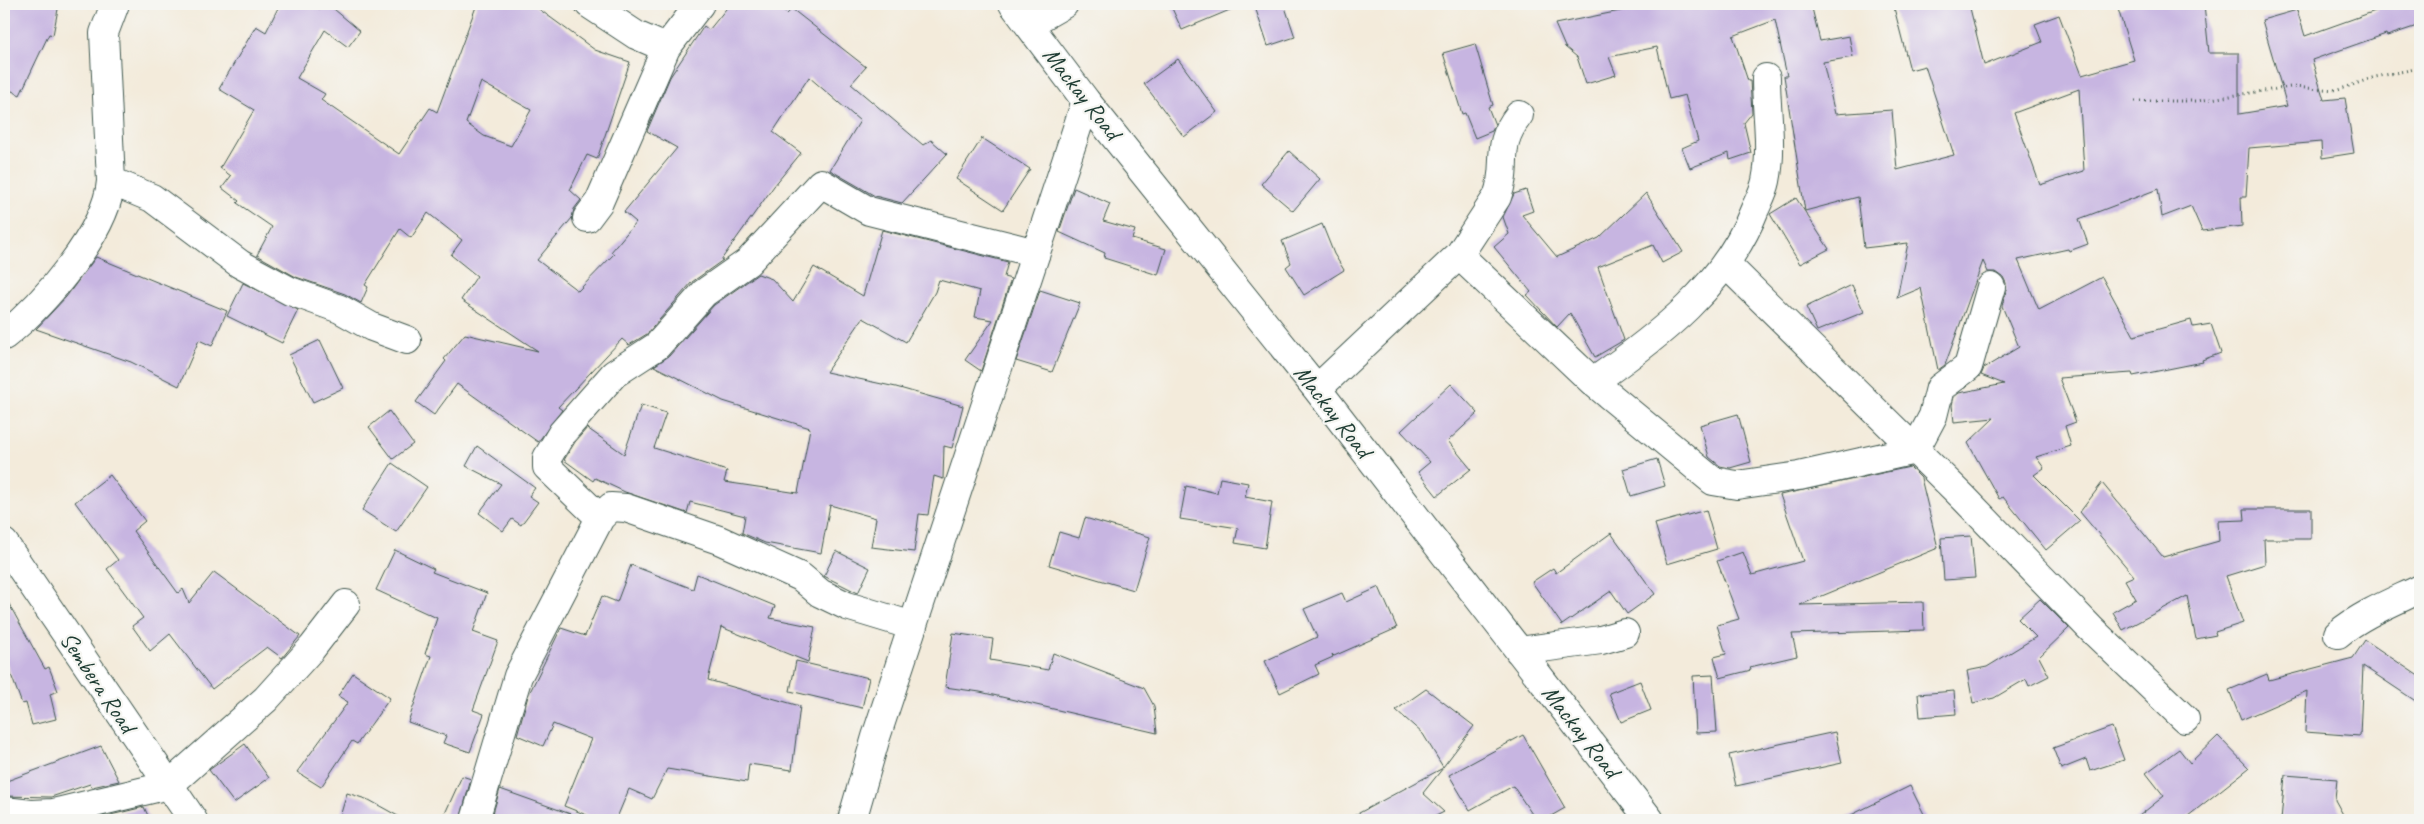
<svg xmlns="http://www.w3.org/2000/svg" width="2424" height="824" font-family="Caveat,sans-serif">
	<rect width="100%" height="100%" fill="#f6f6f2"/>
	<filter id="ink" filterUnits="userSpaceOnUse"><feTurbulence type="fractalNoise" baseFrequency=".02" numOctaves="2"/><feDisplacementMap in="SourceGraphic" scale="10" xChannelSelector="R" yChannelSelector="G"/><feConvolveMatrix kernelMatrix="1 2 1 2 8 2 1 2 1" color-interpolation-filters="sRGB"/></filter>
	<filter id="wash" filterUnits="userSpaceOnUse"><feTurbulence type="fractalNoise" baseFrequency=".0096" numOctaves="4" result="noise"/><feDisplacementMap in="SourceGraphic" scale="20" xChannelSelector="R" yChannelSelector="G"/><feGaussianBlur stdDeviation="1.12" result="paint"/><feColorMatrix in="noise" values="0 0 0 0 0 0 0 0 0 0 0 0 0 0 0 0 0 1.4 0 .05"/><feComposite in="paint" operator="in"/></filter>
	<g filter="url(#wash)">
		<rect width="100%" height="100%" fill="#f3ebdb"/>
		<g id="blocks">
			<path fill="#c7b5e1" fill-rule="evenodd" d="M4,4h55l-6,31 -4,-1 -29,61 -16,-8z
				M280,4h28l12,5 5,-5h3l32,27 -12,16 -23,-17 -28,48 28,16 -4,6 78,54 31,-46 7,4 40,-108h55l63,46 35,12 -33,97 -10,-4 -17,35 11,10 -7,9 -2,9 -35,42 41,31 36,-37 -3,-2 25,-30 -12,-10 53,-64 -30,-17 23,-54 34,-51 5,4 21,-26h45l12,10 5,-5 74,58 -15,17 72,61 8,-5 16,14 -45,49 -27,-7 -45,-26 30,-49 -51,-44 -36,55 28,21 -27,33 -53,74h2l-31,22 -45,52 -18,11 -7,-6 -64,68 4,3 -24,32 -81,-58 -23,31 -18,-13 30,-41 -2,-2 21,-25 73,17 -77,-51 16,-24 -26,-21 11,-15 -34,-27 -17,25 -11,-9 -35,56 3,2 -7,16 -16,-9 -49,-17 -39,-22 15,-28 -35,-24 2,-2 -17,-13 9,-12 -11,-8 34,-58 -35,-21 37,-63 10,6zM481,82l50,28 -20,36 -27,-10 -18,-13z
				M1170,4h74l-62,26z
				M1254,4h30l11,33 -27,9z
				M1655,4h156l9,37 29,-5 4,21 -30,5 12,52 57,-4 5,60 57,-15 -29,-89 -15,4 -17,-66h76l15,61 58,-23 -7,-18 24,-9 23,60 52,-15 -16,-51 16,-5h70l5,49h30v61l48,-8 -25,-86 35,-10 8,26 73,-26 -2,-6h44v21l-33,11 -1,-2 -74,26 12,40 21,-2 9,55 -32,5 -1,-16 -72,6 -3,49h-5l1,29 -40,5 -11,-25 -29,11 -4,-28 -79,30 9,25 -19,7 -1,-2 -50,11 21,50 63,-33 32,59 57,-16 2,7 18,-3 10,29 -19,7 1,2 -70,14 -1,-3 -73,5 17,44 -11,4 6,20 -35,11 8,11 -10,7 46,46 -34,29 -43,-53 -4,2 -31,-56 26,-25 -40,4 -2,-17 2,-8 5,-4 45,-9 -23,-9 3,-7 35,-21 -17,-41 4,-15v-8l-3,-6 -7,-5h-8l-5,-11 -38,104 -7,5 -17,-82 -24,10 11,-55 -44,5 -6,-51 -53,14 -21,-135h3l-12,-56 -42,16 15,45h2l2,32 -8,10 7,30 -21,7 -1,-7 -39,15 -8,-20 16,-7 -13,-46 -16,4 -12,-52 -48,10 7,18 -30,9 -9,-27 -12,-10 -10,-23zM2079,89l5,82 -44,14 -26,-72z
				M1475,44l18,61 -5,2 7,18 -3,6 -17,7 -10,-25 -3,1 -19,-61z
				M1178,59l39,53 -33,25 -40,-53z
				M982,138l48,31 -27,41 -47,-31z
				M1289,151l31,28 -27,32 -32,-27z
				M1074,188l36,16 -7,17 32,9 -3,9 34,10 -8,26 -54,-17 1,-5 -46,-21z
				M1526,190l7,21 -11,4 35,42 42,-19 47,-45 37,59 -21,11 -9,-18 -55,22 26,73 -29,17 -25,-44 -13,14 -30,-32 4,-3 -37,-45 15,-13 -6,-17 11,-23z
				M1796,198l33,51 -29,15 -30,-50z
				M1322,224l12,30 10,16 -40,25 -18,-28 5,-4 -9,-22z
				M882,230l126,32 -4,15 7,2 -30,92 -16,-11 28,-40 -18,-3 5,-26 -41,-11 -4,12 -29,50 -43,-24 -37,54 70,15 67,19 -11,42 -8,-2 -1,33 -9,-3 -6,39 -9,-1 -5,38 -43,-5 5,-29 -46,-13 -9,48 -56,-10 -23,-10 3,-17 -55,-14 -3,11 -62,-21 -30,-14 -2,3 -29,-21 11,-18 12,-14 37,26 17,-49 25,8 -12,35 73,23 -3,11 74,11 12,-65 -87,-27 -69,-35 15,-10 45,-51 44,-31 14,5 21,23 21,-35 49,29z
				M96,257l131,54 -15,35 -13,-6 -20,46 -48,-24 -95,-33 30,-32z
				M243,283l55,27 -16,33 -55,-27z
				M1852,285l12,27 -47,19 -11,-24z
				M1040,290l40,13 -28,69 -36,-11z
				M320,340l23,48 -30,14 -24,-47z
				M1451,384l27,29 -30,28 23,28 -34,27 -19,-24 12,-10 -29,-31z
				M389,411l24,33 -20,15 -24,-32z
				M1738,414l13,48 -21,6 -10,-2 -11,-9 -9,-32z
				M477,446l58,42 -6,8 9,6 -17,23 -9,-6 -9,12 -24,-18 22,-29 -35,-18z
				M1657,459l8,27 -34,10 -8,-27z
				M392,463l35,24 -31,45 -34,-22z
				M1910,467l11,11 17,70 -138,57 123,-3 1,28 -132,4 5,22 -47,11 1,3 -31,8 -6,-21 12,-3 -9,-29 22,-6 -22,-58 26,-9 9,23 51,-14 -23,-66z
				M110,475l35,46 -12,10 45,62 5,-4 6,14 25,-31 86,64 -18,22 -15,-11 -55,42 -42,-55 -20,17 -18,-25 11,-8 -36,-49 11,-9 -43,-58z
				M1220,478l28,5 -3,14 27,5 -7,46 -30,-5 3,-15 -58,-9 6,-33 31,7z
				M2102,483l61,74 56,-16 -1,-20 27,-1 -1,-11h67v30h-47l1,25 -39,12 17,47 -28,9 1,3 -20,4 -9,-43 -64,34 -10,-18 23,-13 -11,-19 9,-4 -54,-64z
				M1706,510l11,39 -50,15 -12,-40z
				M1085,518l65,19 -16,53 -85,-25 10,-33 20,6z
				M1611,533l44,61 -28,20 -16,-23 -49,34 -30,-43 21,-14 3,5z
				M1971,536l4,42 -31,2 -3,-42z
				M395,550l39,19 -2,3 55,21 -14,39 25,9 -25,69 11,4 -14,38 -27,-9 3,-7 -38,-14 23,-66 -6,-2 12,-36 -61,-28z
				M836,551l34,17 -12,25 -34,-17z
				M631,565l62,24 4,-15 78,32 -5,12 45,9 -7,35 -87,-35 -13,53 92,26 -8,64 -43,-6 -2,18 -80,-13 -15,30 -23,-10 -13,31h-17l-35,-14 27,-67 -38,-15 -10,22 -26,-11 11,-39 33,-68 24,8 17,-40 15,6z
				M1379,587l18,41 -63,28 -2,-2 1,3 -18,8 4,9 -39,19 -15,-32 52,-24 -13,-28 38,-16 4,9z
				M4,595l41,74 4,-2 9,24 -8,3 6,25 -24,6 -6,-22 -4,1 -18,-48z
				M2040,599l29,29 -30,29 10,19 -20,10 -3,-7 -32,19 -21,5 -6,-32 20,-4 49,-30 -18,-18z
				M953,633l40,6 -3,21 58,10 5,-17 91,35 10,18 3,27 -177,-41 -35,-5z
				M2365,640l55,37v27l-57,-38 -3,70 -55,-4 2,-41 -66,29 -12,-30 38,-16 2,6 84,-22z
				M796,661l73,17 -7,30 -72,-17z
				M353,673l37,25 -33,46 -5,-3 -31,46 -24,-15 51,-70 -10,-6z
				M1713,675l4,57 -21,1 -3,-57z
				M1640,681l11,29 -30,12 -12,-29z
				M1426,689l48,37 -31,41 -20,-33 -27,-24z
				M1954,691l2,23 -36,3 -2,-23z
				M2112,727l12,33 -34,11 -4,-12 -25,10 -8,-21z
				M1835,732l7,31 -106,23 -7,-31z
				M1523,735l42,73 -21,12h-8l-23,-34 -43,24 -21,-35z
				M2218,736l31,32 -66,52h-49l30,-24 -18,-23 33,-24 11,14z
				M245,744l24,34 -35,25 -25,-33z
				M101,746l18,35 -27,6 -2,-3 -39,13 -47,-1v-14z
				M1443,768l-20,25 21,19 -16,8h-82z
				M2285,775l52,4 -2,21 11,20h-65z
				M462,776l9,3 -11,41h-18z
				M1910,786l17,34h-86z
				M500,789l79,28v3h-88z
				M347,793l22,7 36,20h-66z
				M144,807l6,13h-60z"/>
		</g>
	</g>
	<g filter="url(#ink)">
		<use href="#blocks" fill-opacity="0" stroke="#3f574d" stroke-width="1"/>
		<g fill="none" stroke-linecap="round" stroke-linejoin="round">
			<g stroke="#3f574d" stroke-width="30">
				<path id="minor" d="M589,4l47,31 30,13 34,-44
					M1013,4l73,97 231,288 333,431
					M1029,24l35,-20
					M111,181l41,17 88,66 50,27 50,18 32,18 35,13
					M587,218l12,-16 67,-154
					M1459,255l134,127c66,-46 132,-96 162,-173 4,-9 9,-18 11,-28 7,-34 0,-69 0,-103
					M1726,264l237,233 127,131 95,91
					M4,336c39,-31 103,-104 107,-155l-7,-148 11,-29
					M1593,382l120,99 24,4 62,-9 116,-26 18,-34 7,-28 28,-21 23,-80
					M1317,389l142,-134 38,-58c13,-34 -4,-49 22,-82
					M600,518l-53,-51v-9l15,-25 52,-59 43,-28 47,-53 44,-31 73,-79 48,28 167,42
					M2338,634c24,-20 55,-32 82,-45
					M1519,651l82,-11 24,-7
					M4,811l27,3 22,-1 116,-28 97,-86 46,-51 34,-44
					M475,820l43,-144 82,-158 11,-11 15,1 93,32 82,37 19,16 27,13 66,20
					M852,820l24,-83 210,-636"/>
			</g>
			<g stroke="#3f574d" stroke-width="30">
				<path id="tertiary" d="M4,543l189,277"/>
			</g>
			<path stroke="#3f574d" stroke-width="3" stroke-dasharray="1 4" stroke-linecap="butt" d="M2135,101h62l93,-14 48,3 37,-13 45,-9"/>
			<use href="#minor" stroke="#fff" stroke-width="28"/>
			<use href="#tertiary" stroke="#fff" stroke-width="28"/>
		</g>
	</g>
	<g text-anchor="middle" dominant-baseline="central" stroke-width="4.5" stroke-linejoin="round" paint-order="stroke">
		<g font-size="24" fill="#1f3d34" stroke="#f6f6f2">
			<text transform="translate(1082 93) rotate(52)">Mackay Road</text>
			<text transform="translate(1333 411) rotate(52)">Mackay Road</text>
			<text transform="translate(98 682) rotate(56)">Sembera Road</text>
			<text transform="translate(1581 731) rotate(52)">Mackay Road</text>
		</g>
	</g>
	<rect width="2424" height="824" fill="none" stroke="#f6f6f2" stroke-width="20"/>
</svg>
